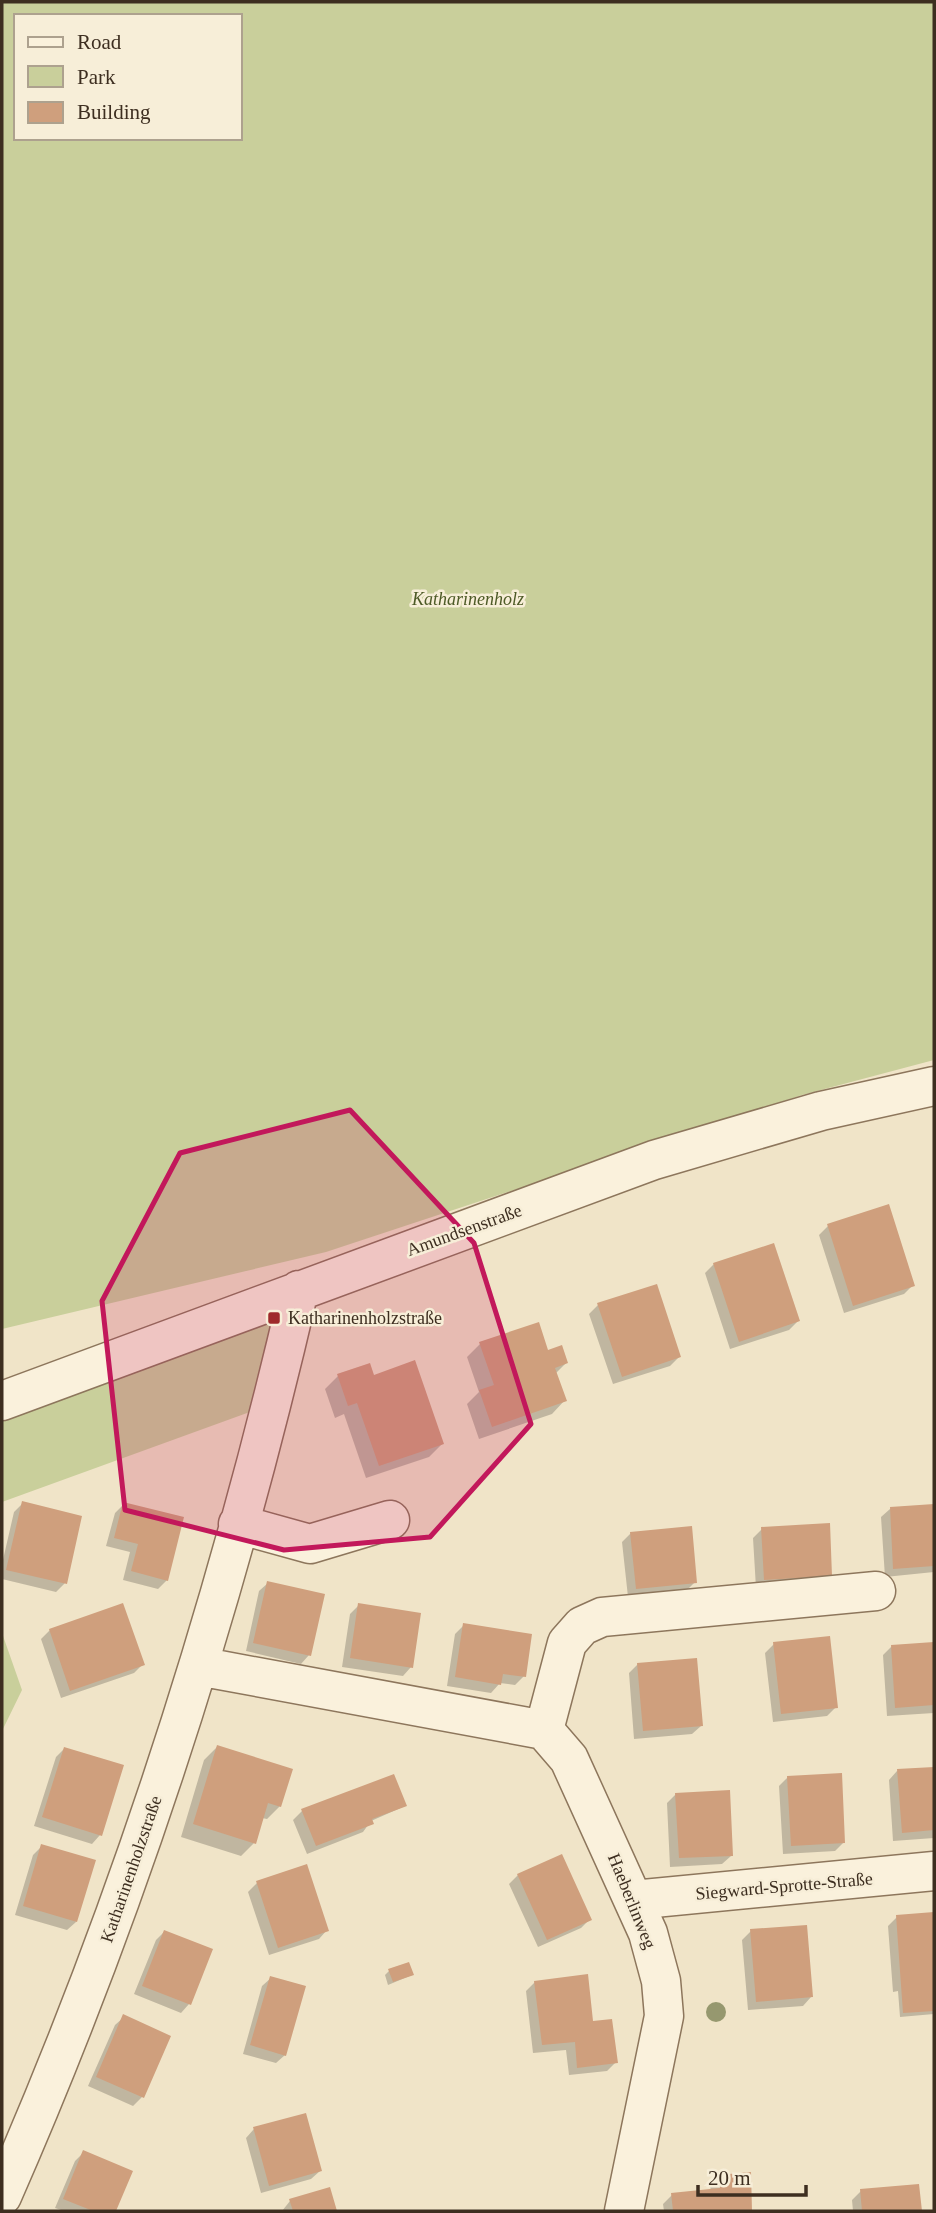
<svg xmlns="http://www.w3.org/2000/svg" width="936" height="2213" font-family="'Times New Roman',serif">
	<rect width="100%" height="100%" fill="#f0e4c8"/>
	<path fill="#c9cf9b" fill-rule="evenodd" d="M2,2h932v1058l-132,35 -476,157 -324,77zM16,16h224v122h-224z
		M299,1290l-5,106 -292,106v-101z
		M2,1633l20,57 -20,41z"/>
	<path fill="#0003" d="M828,1226l85,59 -9,9 -60,19 -25,-78z
		M714,1264l84,57 -9,9 -59,19 -25,-76z
		M598,1305l81,52 -9,9 -57,18 -24,-70z
		M480,1344l67,8 19,11 -11,11 10,26 -13,14 -73,25 -12,-35 12,-12 -12,-35z
		M338,1376l35,1 69,67 -13,13 -63,21 -22,-64 -9,4 -10,-29z
		M23,1503l42,80 -9,9 -54,-13v-15l12,-52z
		M124,1504l43,76 -9,9 -35,-9 7,-28 -24,-6 9,-33z
		M934,1506v66l-49,5 -4,-60 9,-8z
		M762,1529l69,46 -9,9 -66,4 -3,-50z
		M631,1533l64,49 -9,9 -58,6 -6,-55z
		M268,1583l41,72 -8,9 -55,-13 13,-60z
		M359,1605l52,62 -8,9 -61,-9 8,-53z
		M464,1625l60,51 -9,9 -15,-2 -9,10 -44,-7 8,-52z
		M50,1630l93,34 -9,9 -73,25 -20,-59z
		M934,1643v70l-47,3 -4,-61 9,-9z
		M774,1644l62,63 -9,9 -54,6 -8,-69z
		M638,1664l63,62 -9,8 -58,5 -5,-66z
		M217,1747l63,59 -13,13 -5,-1 -8,25 -13,13 -60,-19 23,-77z
		M64,1749l36,86 -8,9 -58,-18 22,-69z
		M934,1769v69l-41,3 -4,-61 8,-9z
		M788,1777l56,65 -9,9 -52,3 -4,-68z
		M676,1794l55,62 -9,8 -52,3 -3,-64z
		M405,1806l-34,15 -8,11 -56,22 -14,-34 9,-9z
		M42,1846l34,76 -9,8 -52,-15 18,-60z
		M518,1875l72,44 -9,9 -43,19 -29,-63z
		M257,1883l70,47 -8,9 -50,16 -21,-63z
		M934,1914v100l-34,3 -2,-26 -5,1 -5,-66 9,-9z
		M751,1931l60,66 -8,9 -55,4 -6,-70z
		M164,1932l25,72 -8,9 -47,-19 22,-54z
		M389,1971l23,4 -24,10 -3,-10z
		M271,1978l14,77 -9,8 -33,-9 19,-68z
		M535,1982l57,41 24,39 -9,9 -38,4 -3,-25 -33,3 -7,-62z
		M124,2017l45,20 -27,60 -9,9 -45,-20 27,-61z
		M254,2129l66,42 -9,8 -50,14 -15,-55z
		M84,2152l47,20 -17,39h-50l-9,-3 20,-47z
		M750,2174l1,37h-87l-1,-7 9,-9 39,-4 -1,-5 9,-9z
		M918,2186l2,25h-67l-1,-11 9,-9z
		M329,2190l6,21h-53l8,-10z"/>
	<path fill="#cf9f7d" d="M889,1204l26,82 -62,20 -26,-82z
		M774,1243l26,78 -61,21 -26,-79z
		M657,1284l24,73 -59,20 -25,-74z
		M539,1322l9,28 14,-5 6,18 -13,5 12,33 -75,26 -13,-37 15,-5 -15,-43z
		M415,1360l29,84 -65,22 -22,-63 -9,3 -11,-32 33,-11 4,12z
		M22,1501l60,15 -15,68 -61,-14z
		M123,1502l61,15 -16,64 -37,-10 7,-27 -24,-6z
		M934,1504v62l-41,3 -3,-62z
		M830,1523l2,53 -68,4 -3,-53z
		M692,1526l5,57 -61,6 -6,-57z
		M267,1581l58,13 -14,62 -58,-13z
		M123,1603l22,62 -75,26 -21,-62z
		M358,1603l63,10 -8,55 -63,-10z
		M463,1623l69,11 -6,43 -23,-3 -2,11 -46,-8z
		M830,1636l8,72 -57,6 -8,-72z
		M934,1642v63l-39,3 -4,-63z
		M697,1658l6,68 -60,5 -6,-68z
		M217,1745l76,24 -12,38 -13,-4 -12,41 -63,-20z
		M64,1747l60,18 -22,71 -60,-19z
		M934,1767v63l-32,3 -5,-64z
		M842,1773l3,70 -54,3 -4,-70z
		M394,1774l13,32 -35,13 2,5 -58,22 -15,-37z
		M730,1790l3,66 -54,2 -4,-65z
		M41,1844l55,16 -19,62 -54,-16z
		M562,1854l30,66 -45,20 -30,-66z
		M307,1864l22,67 -51,17 -22,-67z
		M934,1912v99l-31,2 -7,-98z
		M807,1925l6,72 -57,5 -6,-73z
		M164,1930l49,19 -22,56 -49,-19z
		M409,1962l5,13 -21,7 -5,-13z
		M588,1974l5,47 19,-2 6,44 -41,5 -2,-26 -33,3 -8,-64z
		M270,1976l36,10 -20,70 -36,-11z
		M123,2014l48,22 -27,62 -48,-21z
		M306,2113l16,58 -53,15 -16,-59z
		M83,2150l50,21 -17,40h-23l-30,-12z
		M751,2172l1,39h-79l-2,-18 49,-5 -2,-13z
		M919,2184l3,27h-60l-2,-22z
		M330,2187l7,24h-44l-4,-12z"/>
	<g fill="none" stroke-linecap="round" stroke-linejoin="round">
		<g stroke="#8d765c" stroke-width="41">
			<path id="minor" d="M2,1401l652,-241 167,-49 113,-25
				M238,1524l72,20 80,-24
				M198,1666l346,64 25,29 79,174 13,48 3,35 -40,195
				M544,1730l23,-87 15,-17 20,-9 274,-26
				M633,1900l301,-29
				M2,2196c128,-291 225,-596 297,-906"/>
		</g>
		<use href="#minor" stroke="#faf1dc" stroke-width="38"/>
	</g>
	<circle fill="#96986f" cx="716" cy="2012" r="10"/>
	<path fill="#c2185b" fill-opacity="0.2" stroke="#c2185b" stroke-width="5" stroke-linejoin="round" d="M350,1110l124,133 57,181 -101,113 -146,13 -159,-40 -23,-209 78,-148z"/>
	<rect fill="#9e2a2b" stroke="#f7eed8" stroke-width="2.5" x="267" y="1311" width="14" height="14" rx="3.5"/>
	<g text-anchor="middle" dominant-baseline="central" stroke-width="5" stroke-linejoin="round" paint-order="stroke">
		<g font-size="18" font-style="italic" fill="#4d5a26" stroke="#f7eed8">
			<text x="468" y="599">Katharinenholz</text>
		</g>
		<g font-size="18" fill="#3d2e20" stroke="#f7eed8">
			<text transform="translate(464 1230) rotate(-20)">Amundsenstraße</text>
			<text transform="translate(131 1869) rotate(-71)">Katharinenholzstraße</text>
			<text transform="translate(784 1886) rotate(-5)">Siegward-Sprotte-Straße</text>
			<text transform="translate(632 1901) rotate(68)">Haeberlinweg</text>
		</g>
		<g font-size="18" fill="#3d2e20" stroke="#f7eed8" text-anchor="start">
			<text x="288" y="1318">Katharinenholzstraße</text>
		</g>
	</g>
	<rect width="936" height="2213" fill="none" stroke="#3d2e20" stroke-width="7"/>
	<rect x="14" y="14" width="228" height="126" fill="#f7eed8" stroke="#ada18e" stroke-width="2"/>
	<rect x="28" y="37" width="35" height="10" fill="#faf1dc" stroke="#ada18e" stroke-width="2"/>
	<text x="77" y="49" font-size="21" fill="#3d2e20">Road</text>
	<rect x="28" y="66" width="35" height="21" fill="#c9cf9b" stroke="#ada18e" stroke-width="2"/>
	<text x="77" y="84" font-size="21" fill="#3d2e20">Park</text>
	<rect x="28" y="102" width="35" height="21" fill="#cf9f7d" stroke="#ada18e" stroke-width="2"/>
	<text x="77" y="119" font-size="21" fill="#3d2e20">Building</text>
	<path d="M698 2185v10h108v-10" fill="none" stroke="#3d2e20" stroke-width="3.5"/>
	<text x="708" y="2185" font-size="21" fill="#3d2e20" stroke="#f7eed8" stroke-width="5" paint-order="stroke">20 m</text>
</svg>
